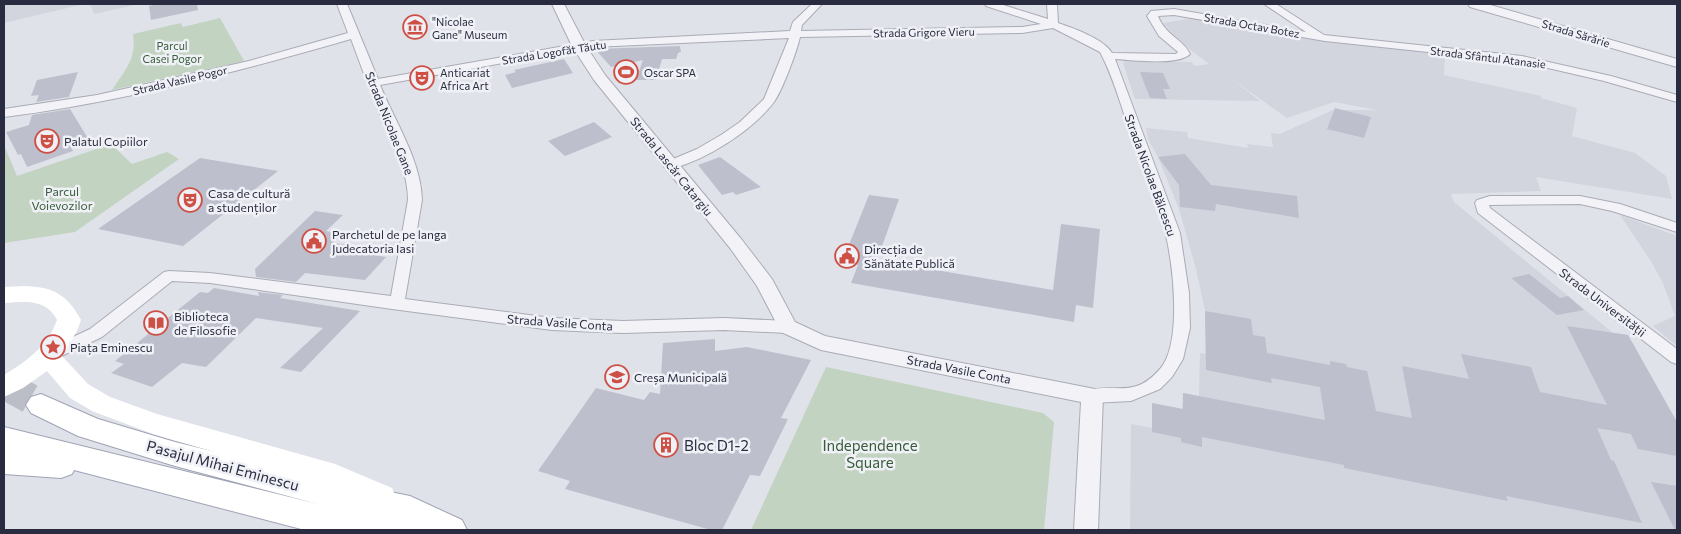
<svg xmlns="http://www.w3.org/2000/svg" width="1681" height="534" font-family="Commissioner,sans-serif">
	<rect width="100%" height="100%" fill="#e0e2e9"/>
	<path fill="#d2d4de" d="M4,4h80l-80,19z
		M90,4h49l-45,10z
		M1194,18l133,24 118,12 -1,21 97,21v2l36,10 -5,28 63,17 31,23 6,23 -136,-22 5,14 -90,3 3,8 159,131 15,2 49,87v108h-547l1,-106 21,4v-25l30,6 1,-16 16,3 1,-43 6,1 -1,-43 -9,-42 -17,-60 -21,-52 -10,-18 -2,-11 41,4 1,6 60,10 -1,-4 26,3 -2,-14 9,1 53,-24h39l6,3 -6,-4 -38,-7 -47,16 -55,-39 28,22 -125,-2 -12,-36 3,-3 65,2 4,4 14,-2 -25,-19 -21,-22z
		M1620,215l57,21v110l-24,-20 22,-10 -12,-33 -11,-20z"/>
	<path fill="#c2d3c1" d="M220,18l24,43 -132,29c13,-20 25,-31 21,-56l48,-11 2,4z
		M111,144l21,20 35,-12 12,7 -104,73 -71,11v-98l13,31z
		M826,367l217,46 11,9 -10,108h-293z"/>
	<path fill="#bdbfcc" d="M158,4h39l1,6 -47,10 -2,-14z
		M680,46l1,6 -3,1 -2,6h-14l-6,21h-20l7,-20 -32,7 -16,-18z
		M564,59l9,14 -61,15 -7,-13 11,-3 -2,-2z
		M78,72l-9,25 -33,5 3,-7 -8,1 6,-16z
		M1140,72l23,1 7,16h-7l4,10 -17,-1z
		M1335,108l36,9 -7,21 -37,-9z
		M70,109l19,31 -19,6 3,5 -46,16 -6,-13 -3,1 -12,-23 23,-7 3,-10z
		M594,122l18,15 -47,19 -17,-15z
		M1185,154l26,31 86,11 2,22 -83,-14 -1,7 -35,-4 -1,-22 -21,-28z
		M720,157l41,30 -25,8 -3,-3 -11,3 -24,-30z
		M200,158l78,13 -95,75 -85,-17z
		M869,195l30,4 -22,61 176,30 8,-66 39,5 -7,79 -17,-3 -2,17 -223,-39 7,-18 -16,-3z
		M315,211l28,4 -17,16 16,3 -9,9 33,4 -6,6 26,4 -21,23 -60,-7 -9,9 -40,-5 -1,-8z
		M1529,274l31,24 8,-2 16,14 -27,5 -46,-37z
		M214,288l45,8 -1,-4 25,3 -3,3 80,13 -59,61 -21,-4 43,-40 -67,-10 -50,49 -24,-4 -30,24 -41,-14 13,-9 -9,-3 85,-69 8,1z
		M1205,311l46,8 2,16 12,2 2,16 63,12v-4l16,3 1,3 20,4 9,40 36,7 -10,-52 67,13 -8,-25 70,13 9,25 67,13 -40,-79 61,9 49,87v34l-39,-7 -7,-15 -34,-6 14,32 3,1 28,62 -136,-27 2,5 -164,-33v-3l-142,-28v10l-21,-5v-4l-29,-6v-29l31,6v-16l142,27 -5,-33 -49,-9 1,5 -66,-13z
		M715,339v12l32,-4 64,13 -30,58 7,1 -28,57 -10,-1 -28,55h-11l-146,-41 5,-8 -32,-10 58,-83 48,12 6,-8 10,2 3,-51z
		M1651,482l26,4v44h-2z"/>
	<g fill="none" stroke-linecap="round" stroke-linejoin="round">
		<path stroke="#bbbec7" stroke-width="30" stroke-dasharray="30 15" stroke-linecap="butt" d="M4,384l37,21"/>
		<g stroke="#a9abb6" stroke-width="2">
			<path id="minor" d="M337,4h10l31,75 215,-38 197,-10 3,-9 19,-18h10l-20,21 -1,6 221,-4 19,-3 -55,-18 -1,-2h15l48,15 -1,-15h10l1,19c15,5 46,16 54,30l64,1 2,-2 -19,-16 -12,-20 4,-5 23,-2 132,23 -42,-28h12l48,31 198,21 89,20 66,19v7l-73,-21 -82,-19 -197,-21 -151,-26 -16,1c7,19 25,23 32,38 -11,12 -58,6 -75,5l65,174 9,60 1,35 -7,31 -11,18 -12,12 -29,12 -39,2 -6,-2 -3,-5 3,-5c29,-9 47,9 74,-22 23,-26 13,-110 4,-141 -9,-32 -23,-62 -33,-94 -10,-27 -17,-56 -31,-82l-47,-24 -31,5 -222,4c-3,14 -18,54 -26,65 -22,29 -68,58 -103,67l-7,-4 2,-3 31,-13 24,-14 19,-13 24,-23 25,-61 -196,9 -213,38c15,37 41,75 42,115l-17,99 147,19 71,3 101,-3 64,3 6,2 2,4 -2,4 -6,2 -64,-3 -101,3 -71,-3 -160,-21 -182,-26 -38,-2 -70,56 -47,22 -6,2 -6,-2 -2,-4 2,-4 47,-22 74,-57 5,-1 41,2 181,23 17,-96c0,-32 -17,-59 -29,-88 -10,-24 -19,-49 -28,-73 -114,33 -230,63 -347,78v-8l93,-14 152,-34 99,-28z
				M1490,196h90l40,8 57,19v9l-65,-21 -32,-7 -91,1 1,3 187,141v15l-6,-2 -193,-149 -3,-10 2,-3z"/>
		</g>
		<g stroke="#a9abb6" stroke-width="2">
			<path id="tertiary" d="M552,4h12l22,42 19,29 137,165 30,39 23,43 30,14 275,54 3,6 -5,134h-24l7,-128 -260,-52 -40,-18 -24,-46 -27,-38 -136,-168 -22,-34z
				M1468,4h19l190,55v8l-207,-60z"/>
		</g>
		<g stroke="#9fa3b5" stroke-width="2">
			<path id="primary" d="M41,394l57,25 77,23 150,37 85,17 52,24 5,10h-162l-231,-60 -2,4 -11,4 -57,-4v-47l314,77 -143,-38 -97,-30 -47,-23 -5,-8 5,-8z"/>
		</g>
		<use href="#minor" fill="#f3f3f7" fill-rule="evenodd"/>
		<use href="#tertiary" fill="#f3f3f7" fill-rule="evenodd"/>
		<path fill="#fff" fill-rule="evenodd" d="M24,286c29,1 43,8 57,34l-4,11 -15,25 26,28 22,13 47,17 178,50 57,24 4,9 -4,9 -10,3 -55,-24 -174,-51 -61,-23 -22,-13 -23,-27 -24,17 -19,9v-22c23,-14 44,-29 53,-55 -11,-22 -33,-18 -53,-17v-16z"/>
		<use href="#primary" fill="#fff" fill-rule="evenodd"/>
	</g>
	<defs>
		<g id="museum-ring" transform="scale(1.25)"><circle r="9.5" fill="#f0f1f6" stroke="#ce5045" stroke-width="1.5"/><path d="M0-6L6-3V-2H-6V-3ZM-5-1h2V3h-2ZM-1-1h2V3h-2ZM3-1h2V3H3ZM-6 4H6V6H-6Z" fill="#ce5045"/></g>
		<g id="stadium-ring" transform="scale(1.25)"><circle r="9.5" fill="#f0f1f6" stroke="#ce5045" stroke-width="1.5"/><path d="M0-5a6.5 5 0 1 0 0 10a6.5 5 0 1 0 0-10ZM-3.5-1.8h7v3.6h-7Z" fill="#ce5045"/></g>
		<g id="theatre-ring" transform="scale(1.25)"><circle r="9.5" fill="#f0f1f6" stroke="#ce5045" stroke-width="1.5"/><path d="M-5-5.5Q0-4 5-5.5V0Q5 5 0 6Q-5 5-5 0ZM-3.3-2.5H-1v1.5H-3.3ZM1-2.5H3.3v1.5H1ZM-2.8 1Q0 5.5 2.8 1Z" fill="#ce5045"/></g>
		<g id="civic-ring" transform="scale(1.25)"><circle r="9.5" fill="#f0f1f6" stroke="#ce5045" stroke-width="1.5"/><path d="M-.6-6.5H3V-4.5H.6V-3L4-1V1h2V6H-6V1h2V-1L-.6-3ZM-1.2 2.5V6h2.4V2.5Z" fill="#ce5045"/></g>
		<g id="library-ring" transform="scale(1.25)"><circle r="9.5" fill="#f0f1f6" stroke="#ce5045" stroke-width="1.5"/><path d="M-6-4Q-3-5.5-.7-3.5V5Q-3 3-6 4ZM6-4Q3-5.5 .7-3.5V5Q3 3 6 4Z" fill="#ce5045"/></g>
		<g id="sight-ring" transform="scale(1.25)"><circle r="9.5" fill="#f0f1f6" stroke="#ce5045" stroke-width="1.5"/><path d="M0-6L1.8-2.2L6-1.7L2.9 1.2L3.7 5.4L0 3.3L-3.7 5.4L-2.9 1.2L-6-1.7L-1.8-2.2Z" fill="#ce5045"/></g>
		<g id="school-ring" transform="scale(1.25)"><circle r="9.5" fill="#f0f1f6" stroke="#ce5045" stroke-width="1.5"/><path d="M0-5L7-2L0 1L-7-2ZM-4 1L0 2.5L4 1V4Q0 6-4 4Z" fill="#ce5045"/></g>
		<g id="building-ring" transform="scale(1.25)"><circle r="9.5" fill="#f0f1f6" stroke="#ce5045" stroke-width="1.5"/><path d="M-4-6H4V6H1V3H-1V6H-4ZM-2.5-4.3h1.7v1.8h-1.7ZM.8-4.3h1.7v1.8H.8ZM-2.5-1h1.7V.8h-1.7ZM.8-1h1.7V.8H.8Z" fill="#ce5045"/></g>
	</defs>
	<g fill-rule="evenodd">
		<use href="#museum-ring" x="415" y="27"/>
		<use href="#stadium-ring" x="626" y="72"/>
		<use href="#theatre-ring" x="422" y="78"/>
		<use href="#theatre-ring" x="47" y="141"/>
		<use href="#theatre-ring" x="190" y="200"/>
		<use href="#civic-ring" x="314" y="241"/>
		<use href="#civic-ring" x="847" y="256"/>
		<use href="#library-ring" x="156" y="323"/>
		<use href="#sight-ring" x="53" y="347"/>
		<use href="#school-ring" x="617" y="377"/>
		<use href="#building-ring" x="666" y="445"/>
	</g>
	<g text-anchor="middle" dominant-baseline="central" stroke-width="5" stroke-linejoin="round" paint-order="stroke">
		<g font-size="11" fill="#292c40" stroke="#f0f1f6" text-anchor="start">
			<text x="432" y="21">"Nicolae<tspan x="432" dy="13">Gane" Museum</tspan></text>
			<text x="440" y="72">Anticariat<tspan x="440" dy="13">Africa Art</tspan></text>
			<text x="644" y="72">Oscar SPA</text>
		</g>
		<g font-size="11" fill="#292c40" stroke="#f0f1f6">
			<text transform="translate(1252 25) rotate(10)">Strada Octav Botez</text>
			<text transform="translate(924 32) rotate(-1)">Strada Grigore Vieru</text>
			<text transform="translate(1576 33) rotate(17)">Strada Sărărie</text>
			<text transform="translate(554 52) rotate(-9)">Strada Logofăt Tăutu</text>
			<text transform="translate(1488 57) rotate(7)">Strada Sfântul Atanasie</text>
			<text transform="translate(180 80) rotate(-13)">Strada Vasile Pogor</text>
		</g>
		<g font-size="11" fill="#365c38" stroke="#f0f1f6">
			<text x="172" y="45">Parcul<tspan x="172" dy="13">Casei Pogor</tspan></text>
		</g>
		<g font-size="12" fill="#292c40" stroke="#f0f1f6">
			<text transform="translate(390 123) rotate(68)">Strada Nicolae Gane</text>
			<text transform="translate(672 166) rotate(51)">Strada Lascăr Catargiu</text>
			<text transform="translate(1151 175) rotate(70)">Strada Nicolae Bălcescu</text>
			<text transform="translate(1603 302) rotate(37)">Strada Universității</text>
			<text transform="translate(560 322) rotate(4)">Strada Vasile Conta</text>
			<text transform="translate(959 369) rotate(11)">Strada Vasile Conta</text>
		</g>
		<g font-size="12" fill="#292c40" stroke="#f0f1f6" text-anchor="start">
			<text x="64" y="141">Palatul Copiilor</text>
			<text x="208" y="193">Casa de cultură<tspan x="208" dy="14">a studenților</tspan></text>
			<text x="332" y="234">Parchetul de pe langa<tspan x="332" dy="14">Judecatoria Iasi</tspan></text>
			<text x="864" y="249">Direcția de<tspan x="864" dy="14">Sănătate Publică</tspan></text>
			<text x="174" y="316">Biblioteca<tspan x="174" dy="14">de Filosofie</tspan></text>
			<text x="70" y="347">Piața Eminescu</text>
			<text x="634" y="377">Creșa Municipală</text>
		</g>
		<g font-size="12" fill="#365c38" stroke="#f0f1f6">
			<text x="62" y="191">Parcul<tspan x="62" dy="14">Voievozilor</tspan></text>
		</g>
		<g font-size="15" fill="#292c40" stroke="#f0f1f6" text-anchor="start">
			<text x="684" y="445">Bloc D1-2</text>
		</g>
		<g font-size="15" fill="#365c38" stroke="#f0f1f6">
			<text x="870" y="445">Independence<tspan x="870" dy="17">Square</tspan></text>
		</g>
		<g font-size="15" fill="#292c40" stroke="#f0f1f6">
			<text transform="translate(223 465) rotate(15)">Pasajul Mihai Eminescu</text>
		</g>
	</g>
	<rect width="1681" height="534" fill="none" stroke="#292c40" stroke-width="10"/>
</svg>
